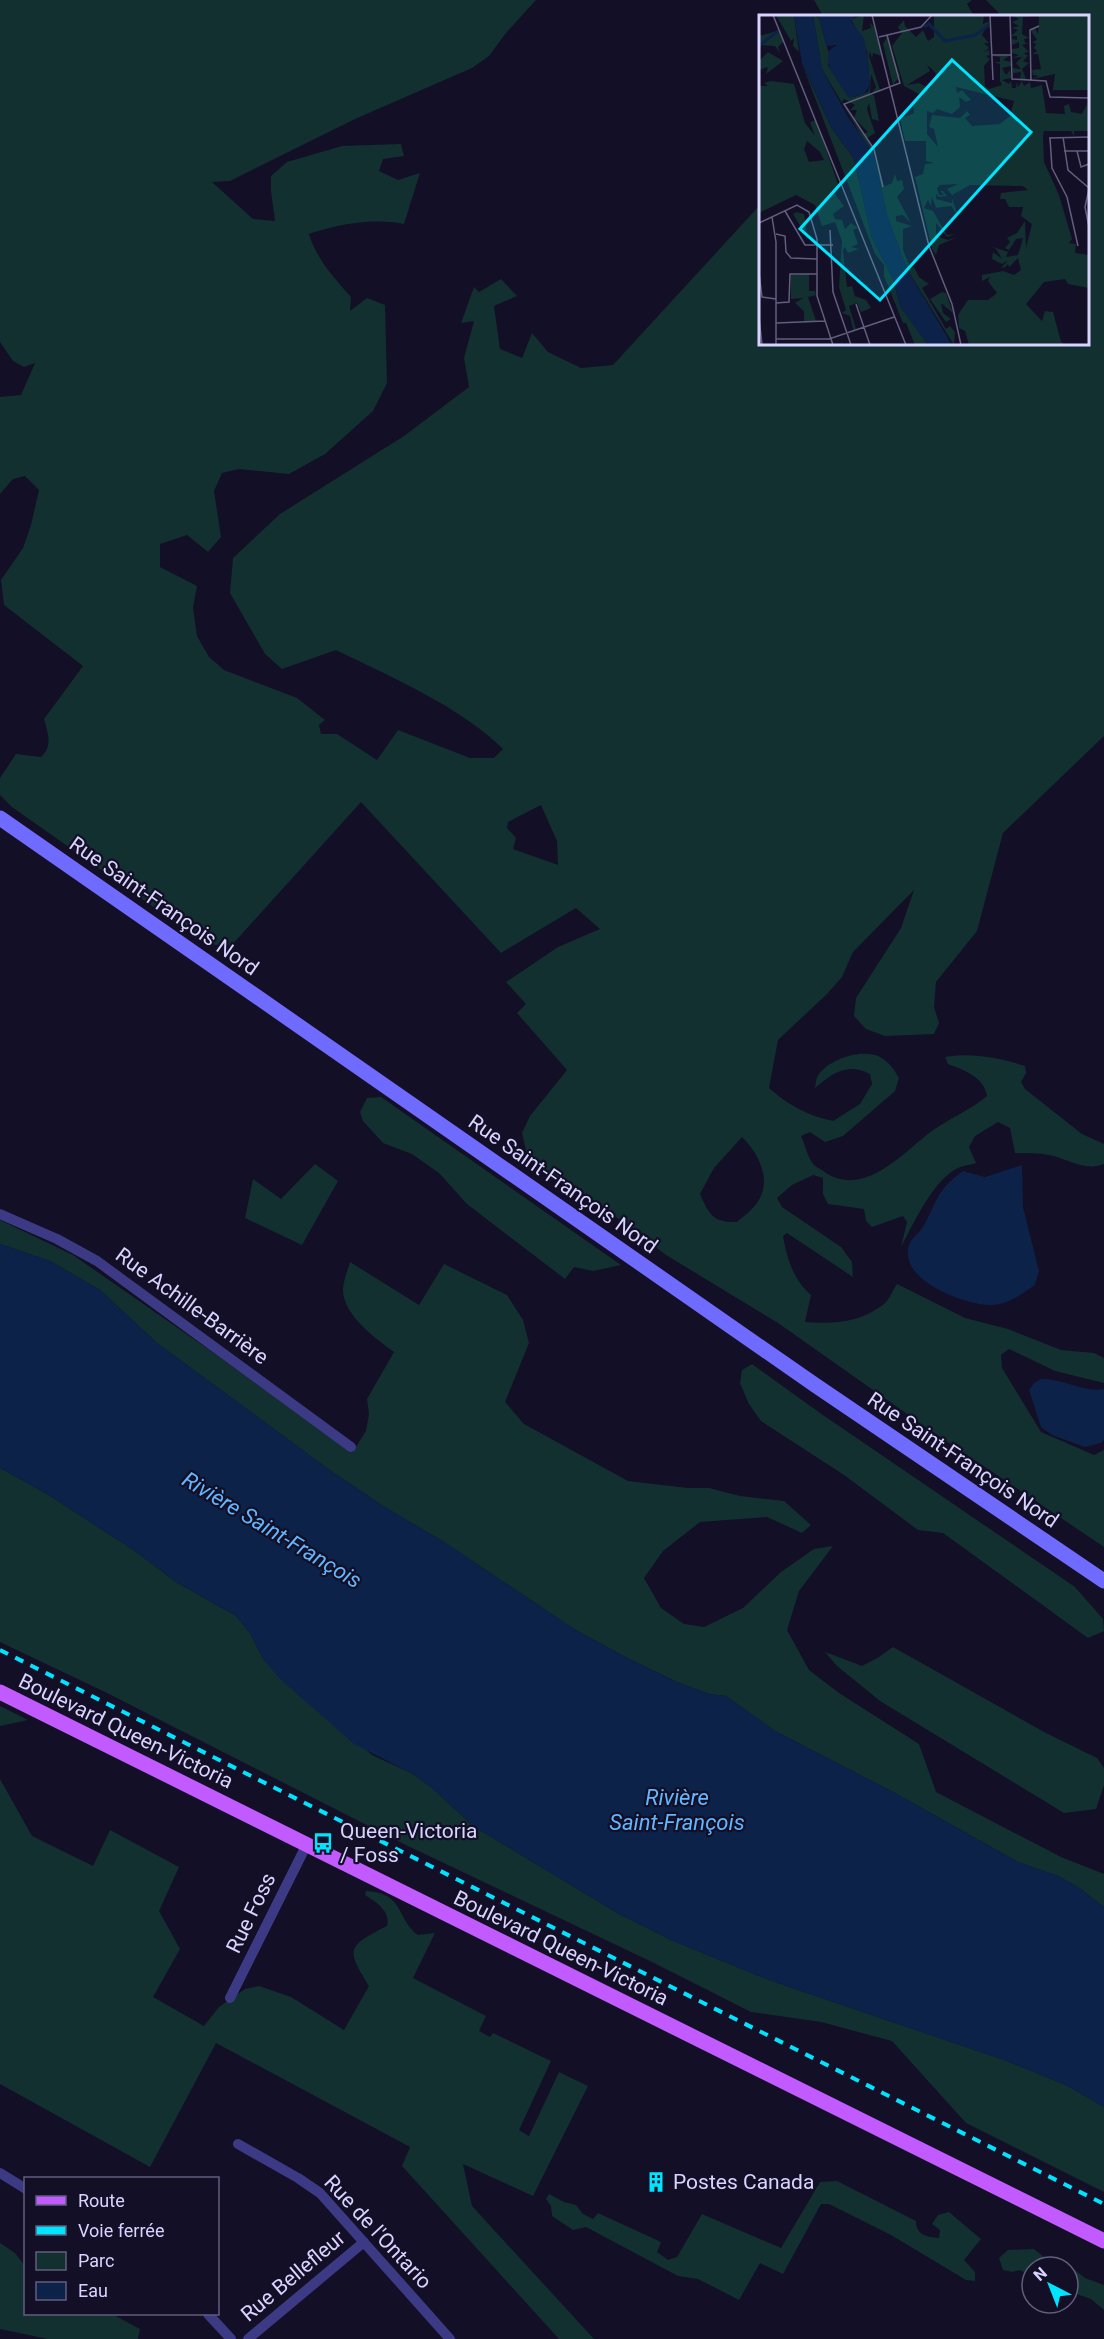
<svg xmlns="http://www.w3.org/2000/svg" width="1104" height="2339" font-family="Roboto,sans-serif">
	<rect width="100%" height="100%" fill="#130f26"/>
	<path fill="#12302f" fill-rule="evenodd" d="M0,0h536l-30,33 -17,23 -17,12 -117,51 -125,62 -18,1 41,37 22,2 -4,-30v-15l16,-14 55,-16 59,-2 3,12 -21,3 -4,12 19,9 22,-7 -16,51c-32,-6 -65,0 -95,10 7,24 25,44 42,63l-1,14 17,-13 18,7 2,78 -14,28 -48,43 -36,20 -50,-5 -17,4 -8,18 7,46 -13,15 -21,-17 -27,9v23l37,19 -4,22 4,28 12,21 15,13 73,28 28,22 -6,5 2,9h16l40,26 21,-30 72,28h24l9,-9c-42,-42 -114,-73 -167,-99l-54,19 -17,-15 -35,-61 3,-35 47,-44 124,-78 65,-49 -5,-29 10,-37 -13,2 13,-36 5,5 22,-13 16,17 -23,10 6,43 22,9 10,-25 16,19 33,16 32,-3 147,-160v139h328v-328h-86l-16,-16h118v736l-101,97 -26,98 -41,51 -2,25 5,16 -5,11 -49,2 -19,-7 -12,-13 2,-18 45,-70 13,-38 -61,62 -11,25 -15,17 -49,46 -9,48c19,17 39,28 64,33l27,-17 12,-20 -2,-10c-22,-12 -38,-1 -55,14 1,-5 1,-10 4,-14 11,-15 43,-26 61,-17 9,5 14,12 19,21l-4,13 -52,45 -18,6 -15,-10 -9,4c4,8 7,23 13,29 3,3 9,5 12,8 38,24 75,-18 103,-40 19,-14 40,-22 58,-37 -3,-19 -23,-26 -39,-32l-3,-7c26,-5 56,1 80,9l1,7 -5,9 4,7 57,45 22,10v20c-20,8 -37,-6 -55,-9 -11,-2 -23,-2 -34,-2l-5,-25 -12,-6 -23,14 -6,11 7,16c-5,2 -12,2 -18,5 -25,12 -44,55 -57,79l6,-25 -4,-6 -31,11 -6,-6 -2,-12 -36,-5 -5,-10v-16l-10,-3 -21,10 -15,13 5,9 59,40 11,15 1,15 -66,-44 -4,3c4,23 10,43 28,59l-6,27c28,2 55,1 79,-18 5,-4 9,-14 13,-20l68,34 43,11 53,21 33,3 10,5v25l-49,-12 -46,-22 -8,6 1,13 39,64 53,23 10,-5v97l-177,-119 -149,-105 -112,-68 -71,-54 -53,-33 -15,-13 -5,-22 8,-17 37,-46 -50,-57 9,-9 -20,-22 52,-35 42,-18 -24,-21 -75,45 -140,-151 -130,144 -25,-2 -194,-137 -12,-12v-17l16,-24 25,3c12,-11 7,-24 3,-38l39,-53 -79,-61 -3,-25 22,-32 8,-23 8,-35 -14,-14 -12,3 -13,15v-97l21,-2 14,-32 -11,4 -11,-6 -13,-19zM541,805l16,36 1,24 -45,-16 3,-11 -9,-10 1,-6zM742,1137c15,15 29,39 18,61 -4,9 -16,18 -23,24 -24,1 -28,-8 -37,-28l14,-26z
		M814,0h158l-5,4 7,12h-151z
		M381,1097l240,168 -28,6 -19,-4 -9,12 -98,-75 -28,-31 -27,-19 -29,-11 -20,-22 -3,-9 7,-14z
		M315,1164l23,17 -36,64 -57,-27 8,-39 28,20z
		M0,1220l73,35 135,94 144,104 14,-22 3,-17 -2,-15 27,-47c-18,-13 -51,-37 -51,-62 0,-9 5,-20 7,-28l69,43 25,-41 63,31 16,25 6,23 -24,59 19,22 104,57 60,7h21l31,8 44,5 27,24 -9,8 -35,-16 -67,5 -37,29 -19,27 17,30 23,16 20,3 39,-19 38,-36 33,-23 19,-3 -34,45 -12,39 22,40 30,23 80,51 17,48 125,65 43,17v33l-26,-20 -20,-11 -40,-14 -125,-70 -118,-61 -49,-35 -17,-2 -32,-12 -46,-22 -57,-31 -130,-87 -61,-36 -52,-35 -174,-128 -57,-53 -50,-29 -50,-17z
		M752,1364l68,49 255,174 28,32 1,12 -16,7 -145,-105 -25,-3 -74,-55 -83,-54 -12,-17 -9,-21 2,-13z
		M0,1468l47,26 88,57 41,31 60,34 14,17 13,26 109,96 39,18 20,14 42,39 146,88 52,26 98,40 238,81 59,24 38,22v85l-138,-69 -74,-82 -71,-19 -70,-10 -99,-50 -246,-117 -299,-152 -107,-51z
		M893,1647l153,86 51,25 7,10v17l-8,24 -32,4 -184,-112 -43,-35 -12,-14 37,14 17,-9z
		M0,1706l28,14 -28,6z
		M0,1779l32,57 61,30 17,-36 69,37 -20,44 21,38 -27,48 51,29 15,-19 26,-18 14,-3 32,11 53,33 25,-44c-24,-38 -21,-40 18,-60 4,-15 -11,-24 -22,-31l1,-4c39,2 30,28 52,44l17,-2 -22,45 73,38 -7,15 11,6 3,-4 58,28 -32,69 10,6 30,-64 29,14 -55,110 -70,-32 9,42 122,133h-35l-157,-173 8,-19 -194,-104 -66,124 -150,-83z
		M837,2181l79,40c0,14 11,16 23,17l1,-8 -8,-6 6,-9 11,-3 32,27 -17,21 11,12v9l-9,-1 -75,-45 -62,-31h-8l-38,70 -23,-11 -21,37 -41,-21 -20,-3 -92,-49 -13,3 -21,-14 -1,-10 -5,-7 3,-5 15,8 12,3 7,9 10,5 5,-6 63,29 -4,10 11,8 9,-3 25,-43 79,34 39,-66z
		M0,2243l15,10 10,13 1,48h86l28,15 -2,10h-90l-48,-10z
		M1034,2249l16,13 15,5h-33v8l-13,-5 -6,2 -10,-2 -4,-12 9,-8z
		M1068,2268l7,2 10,8 19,7v25l-13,-11 -23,-8z"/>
	<path fill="#0c2248" d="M1022,1165l1,42 16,64 -4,14c-13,9 -29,21 -46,20 -25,-1 -86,-23 -81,-56 1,-10 10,-14 15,-22 14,-25 13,-37 40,-56l22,6z
		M0,1244l50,17 50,29 57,53 174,128 52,35 61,36 130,87 57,31 46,22 32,12 17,2 49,35 118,61 125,70 40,14 20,11 26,20v200l-38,-22 -59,-24 -238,-81 -98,-40 -52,-26 -146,-88 -42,-39 -20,-14 -57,-29 -74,-65 -17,-20 -13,-26 -14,-17 -60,-34 -41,-31 -88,-57 -47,-26z
		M1041,1379c22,-1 42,14 63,10v51l-3,3 -16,4 -33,-12 -11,-8 -12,-37 5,-7z"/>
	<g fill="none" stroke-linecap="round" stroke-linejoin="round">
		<path stroke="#3d3a85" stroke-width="10" d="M0,1214l57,25 40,22 254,186
			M230,1998l77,-154
			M238,2144l60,34 22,15 130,146
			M0,2173l26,16
			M208,2314l23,25
			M248,2339l116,-97"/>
		<path stroke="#6f6bff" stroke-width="15" d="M0,818l815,567 289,196"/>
		<path stroke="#c25bff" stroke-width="15" d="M0,1692l1104,549"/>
		<path stroke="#00e5ff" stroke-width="4" stroke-dasharray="9 8" stroke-linecap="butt" d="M0,1650l1104,554"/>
	</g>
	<defs>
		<g id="bus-bare" transform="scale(1.62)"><path d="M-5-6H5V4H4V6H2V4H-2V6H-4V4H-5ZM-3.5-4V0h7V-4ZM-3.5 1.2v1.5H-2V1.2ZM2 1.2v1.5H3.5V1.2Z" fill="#00e5ff" stroke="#130f26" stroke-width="2.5" paint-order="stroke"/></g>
		<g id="building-bare" transform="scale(1.62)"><path d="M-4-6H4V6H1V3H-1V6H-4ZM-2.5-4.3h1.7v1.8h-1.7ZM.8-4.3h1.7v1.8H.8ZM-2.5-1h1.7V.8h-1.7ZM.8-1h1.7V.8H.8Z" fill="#00e5ff" stroke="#130f26" stroke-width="2.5" paint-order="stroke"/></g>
	</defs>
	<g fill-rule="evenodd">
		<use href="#bus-bare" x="323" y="1843"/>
		<use href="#building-bare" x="656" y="2182"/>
	</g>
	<g text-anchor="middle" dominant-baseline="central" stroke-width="4.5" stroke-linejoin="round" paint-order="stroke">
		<g font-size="21" fill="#d9d4ff" stroke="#130f26">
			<text transform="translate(164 906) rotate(35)">Rue Saint-François Nord</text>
			<text transform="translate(563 1184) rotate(35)">Rue Saint-François Nord</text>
			<text transform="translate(192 1306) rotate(36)">Rue Achille-Barrière</text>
			<text transform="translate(963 1460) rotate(34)">Rue Saint-François Nord</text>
			<text transform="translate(126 1731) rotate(26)">Boulevard Queen-Victoria</text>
			<text transform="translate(251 1913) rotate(-64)">Rue Foss</text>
			<text transform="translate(561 1948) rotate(26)">Boulevard Queen-Victoria</text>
			<text transform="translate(378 2232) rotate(47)">Rue de l'Ontario</text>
			<text transform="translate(293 2276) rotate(-40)">Rue Bellefleur</text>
		</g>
		<g font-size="21" fill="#d9d4ff" stroke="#130f26" text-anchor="start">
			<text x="340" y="1831">Queen-Victoria<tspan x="340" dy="24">/ Foss</tspan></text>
			<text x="673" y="2182">Postes Canada</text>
		</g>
		<g font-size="22" font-style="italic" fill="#62b6ff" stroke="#130f26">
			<text transform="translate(272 1530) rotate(31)">Rivière Saint-François</text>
			<text x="677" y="1797">Rivière<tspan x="677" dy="25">Saint-François</tspan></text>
		</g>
	</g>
	<g transform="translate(759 15)">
		<rect width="330" height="330" fill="#130f26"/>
		<path d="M17,0h18l5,37 -6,-6 1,-8 -3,3zM54,0l6,3 11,40 -2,8 26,31 14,-5 2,-6 -3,-35 -16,-32 13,-4 -2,16 9,-3 -1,-5 4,4 8,29 -9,-3 -1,6 -2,-8 -1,5 11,34 -8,3 4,-6 -5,-13 -1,21h4l5,26 -7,-2 -3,-16 -2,6 8,24 -8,5 6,11 10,38 9,-4 3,-9 2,7 5,-1 2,9 -7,8 14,26 -8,-8 -7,1v5l16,5 -9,3v21l8,19 3,-2 5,10 10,7 -7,4 24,41 4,-3 5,6 -1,13 -47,-76 -20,-54 -12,-56 -53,-90zM85,84l11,6 -5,5h7l-3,8 14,14 -5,2 -8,-11 -13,-21zM175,0h50l-1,9 7,-3 -8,14 7,8h-5l5,5 -5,4 5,-2 1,5 -4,1 4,3 -6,7 1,20 4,3 13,-4 -2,-4v-17l-6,-2h6v-5l-7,-1h16l-6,4 8,2v4l-9,2 4,7 4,-5 1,8 -9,2 7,4 2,-3 1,7h4l1,-7 1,6 4,-6 2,5 6,-4 1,6 11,-3 4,28 19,1 -1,-8 5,-2 2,8 11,2 5,-10 2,27h-15v5l-3,-5h-27l-1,5 1,26 15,33 13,44 -3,4 7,1 -1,9 14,2v33l-21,-4 -3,-5 -21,3 -18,22 16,17 3,-10 8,1 8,30 5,3h-97l-4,-14 -6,-3 -1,-13 10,-15h20l9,-7 -9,-12 2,-4 -8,4v-6l21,-4 11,4 7,-5 -3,-12 -9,9 -1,-3 -3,3 -4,1 7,-8 -6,4 -10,-5 1,-7 9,7 -6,-10 -6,-3 18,6 -2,5 12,-2 5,-17 -7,1 -7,11 -4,-2 5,-6 -3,-4 10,-5 8,-12 1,27 6,-24 -11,-8 2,-9h-14l-4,-8h-5l1,-6 27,-3 -5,-4 -53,-1 -18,10 -5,-6 11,-5 -18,1 -3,3 2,7h5l-4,-4h3l4,5 -8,1 -3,-3v5l16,4v-5l6,18 -7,-10 -15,2 -4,-11 -1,9 -3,-6 -4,8 9,3 14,24 8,-1 -8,3 -11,-14v13l12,4 10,-3 -19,8 -3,10 -4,-6 -17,-72 8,-3 2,-10 9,-1 -8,-2v-20h-21l-5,-22 14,-6 -1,-9 10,-8 -19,-10 -12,-40 10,-13 -4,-6 6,-7 1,6 11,11 7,-7 5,11 6,-4zM168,50l6,5 3,4 -6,15 -11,-6 -12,2 23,-14zM197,72l58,14 -4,15 -10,8 -28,2 -7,-8 5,-3 -3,-4 -7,7 -28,-3 -3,12 5,2 4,18 -11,-13v-23l6,2 4,-4 15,5 8,-7 -1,-10 7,5 5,-2 -9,-10 -5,3zM252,0h78v75h-36l2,-16 -23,5 7,-3 -6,-1 -1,-5 9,-1 -3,-15h-6l5,-3 -3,-3 2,-4 -4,-2 5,-2 -6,-9 4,-3 3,6 1,-19 -16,2 -1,17 7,4 -5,1 1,4h4l-7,2 7,7 -5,1 4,3 -5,5 6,2 -7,6 4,10h-6l1,-7 -8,1v-5l8,1 -5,-6 6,-6 -10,1 7,-3 -7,-2v-4l7,-1v-6l-7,3v-6l5,1v-4h-6l7,-6 -6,-2 7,-2 -7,-4 7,-3zM21,15l4,11 -6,6 2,6 -5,-7 -16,-1v-9zM128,22l13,39 -7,9 -10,-41zM9,37l15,9 -17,13 2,-7 -9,3v-9zM43,49l29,63 23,32 18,79 21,41 7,27 28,39h-13l-9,-22h-3l-19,-47v-11l-9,-11zM12,66l23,3 11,39 10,13 -5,-14 6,-2 22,64 -3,10 9,12 -11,8 2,5 7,1 3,9 6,-6 7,5 -5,2 5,14 -7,3 8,2 -11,4 -3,-6 -2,3 4,37 5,-1 3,10 11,4 5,8 -10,4 -4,-9 -8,3 7,23 -3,1 -3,-14 -8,-3 4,-3 -7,-23 3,-46 -7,-19 -13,4 -7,-21 -19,-10 -37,18v-127h9l-4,-3zM48,126l13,11 4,8 -15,2 -5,-13zM37,197l8,2 4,25 -15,-25zM50,259v17h6l1,4 -8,2 8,24h-12v-10l-9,-8 8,-5 -12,1v-24zM183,277l4,1 7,20 -12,-10 2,10 8,6 -5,3 -16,-23z" fill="#12302f" fill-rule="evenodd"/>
		<path d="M35,0h19l9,54 26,48 26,37 13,61 20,54 45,76h-24l-28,-39 -7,-27 -21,-41 -18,-79 -23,-32 -29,-64zM59,0h37l-4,6 13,17 4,24 2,23 -6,9 -15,4 -20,-30 -1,-17 9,-6 -10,1z" fill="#0c2248"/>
		<path fill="none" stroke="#0c2248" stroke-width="3" d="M165,12l5,-3 16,17 30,-6 14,-10M0,31l19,-15"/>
		<path fill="none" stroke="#625e7d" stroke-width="1.5" d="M14,0l133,330M113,0l57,231 23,58 9,41M231,0l3,65M251,0l2,64 34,2 4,16 39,1M120,22l42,-10 11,-12M233,40h19M272,66l-1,-51 9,-4M304,122l5,33 21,18M290,123l40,-1M291,123l2,30 15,29 11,49M305,136h25M318,136l4,16 8,-3M124,172l-9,-38 -30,-45 56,-21 -13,-48M330,174l-4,18 4,20M26,196l20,34h28M13,202l4,25v103M0,208l38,-18 12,7 8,27v57l16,49M71,215l3,62 18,53M17,219l9,2 1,16 5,6 26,1M0,258l3,24 14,2M17,288l13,-1 1,-28h27M97,289l14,41M0,302l3,28M17,308l49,-2M17,324h53l65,-22"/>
		<path fill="#00e5ff" fill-opacity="0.15" stroke="#00e5ff" stroke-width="3" d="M193,45l79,72 -151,168 -80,-71z"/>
		<rect width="330" height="330" fill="none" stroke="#d9d4ff" stroke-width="3"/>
	</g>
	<rect x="24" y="2177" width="195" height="138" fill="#130f26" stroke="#625e7d" stroke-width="1.5"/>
	<rect x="36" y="2196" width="30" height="9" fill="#c25bff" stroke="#625e7d" stroke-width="1.5"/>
	<text x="78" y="2207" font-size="18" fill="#d9d4ff">Route</text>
	<rect x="36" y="2226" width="30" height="9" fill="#00e5ff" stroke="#625e7d" stroke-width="1.5"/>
	<text x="78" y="2237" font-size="18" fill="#d9d4ff">Voie ferrée</text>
	<rect x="36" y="2252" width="30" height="18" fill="#12302f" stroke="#625e7d" stroke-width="1.5"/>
	<text x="78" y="2267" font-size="18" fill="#d9d4ff">Parc</text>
	<rect x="36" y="2282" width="30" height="18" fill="#0c2248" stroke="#625e7d" stroke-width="1.5"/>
	<text x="78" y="2297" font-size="18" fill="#d9d4ff">Eau</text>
	<g transform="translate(1050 2285) rotate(318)"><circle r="28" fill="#130f26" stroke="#625e7d" stroke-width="1.5"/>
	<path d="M0-4.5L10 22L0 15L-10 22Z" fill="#00e5ff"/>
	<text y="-9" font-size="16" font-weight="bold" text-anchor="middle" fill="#d9d4ff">N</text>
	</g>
</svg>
